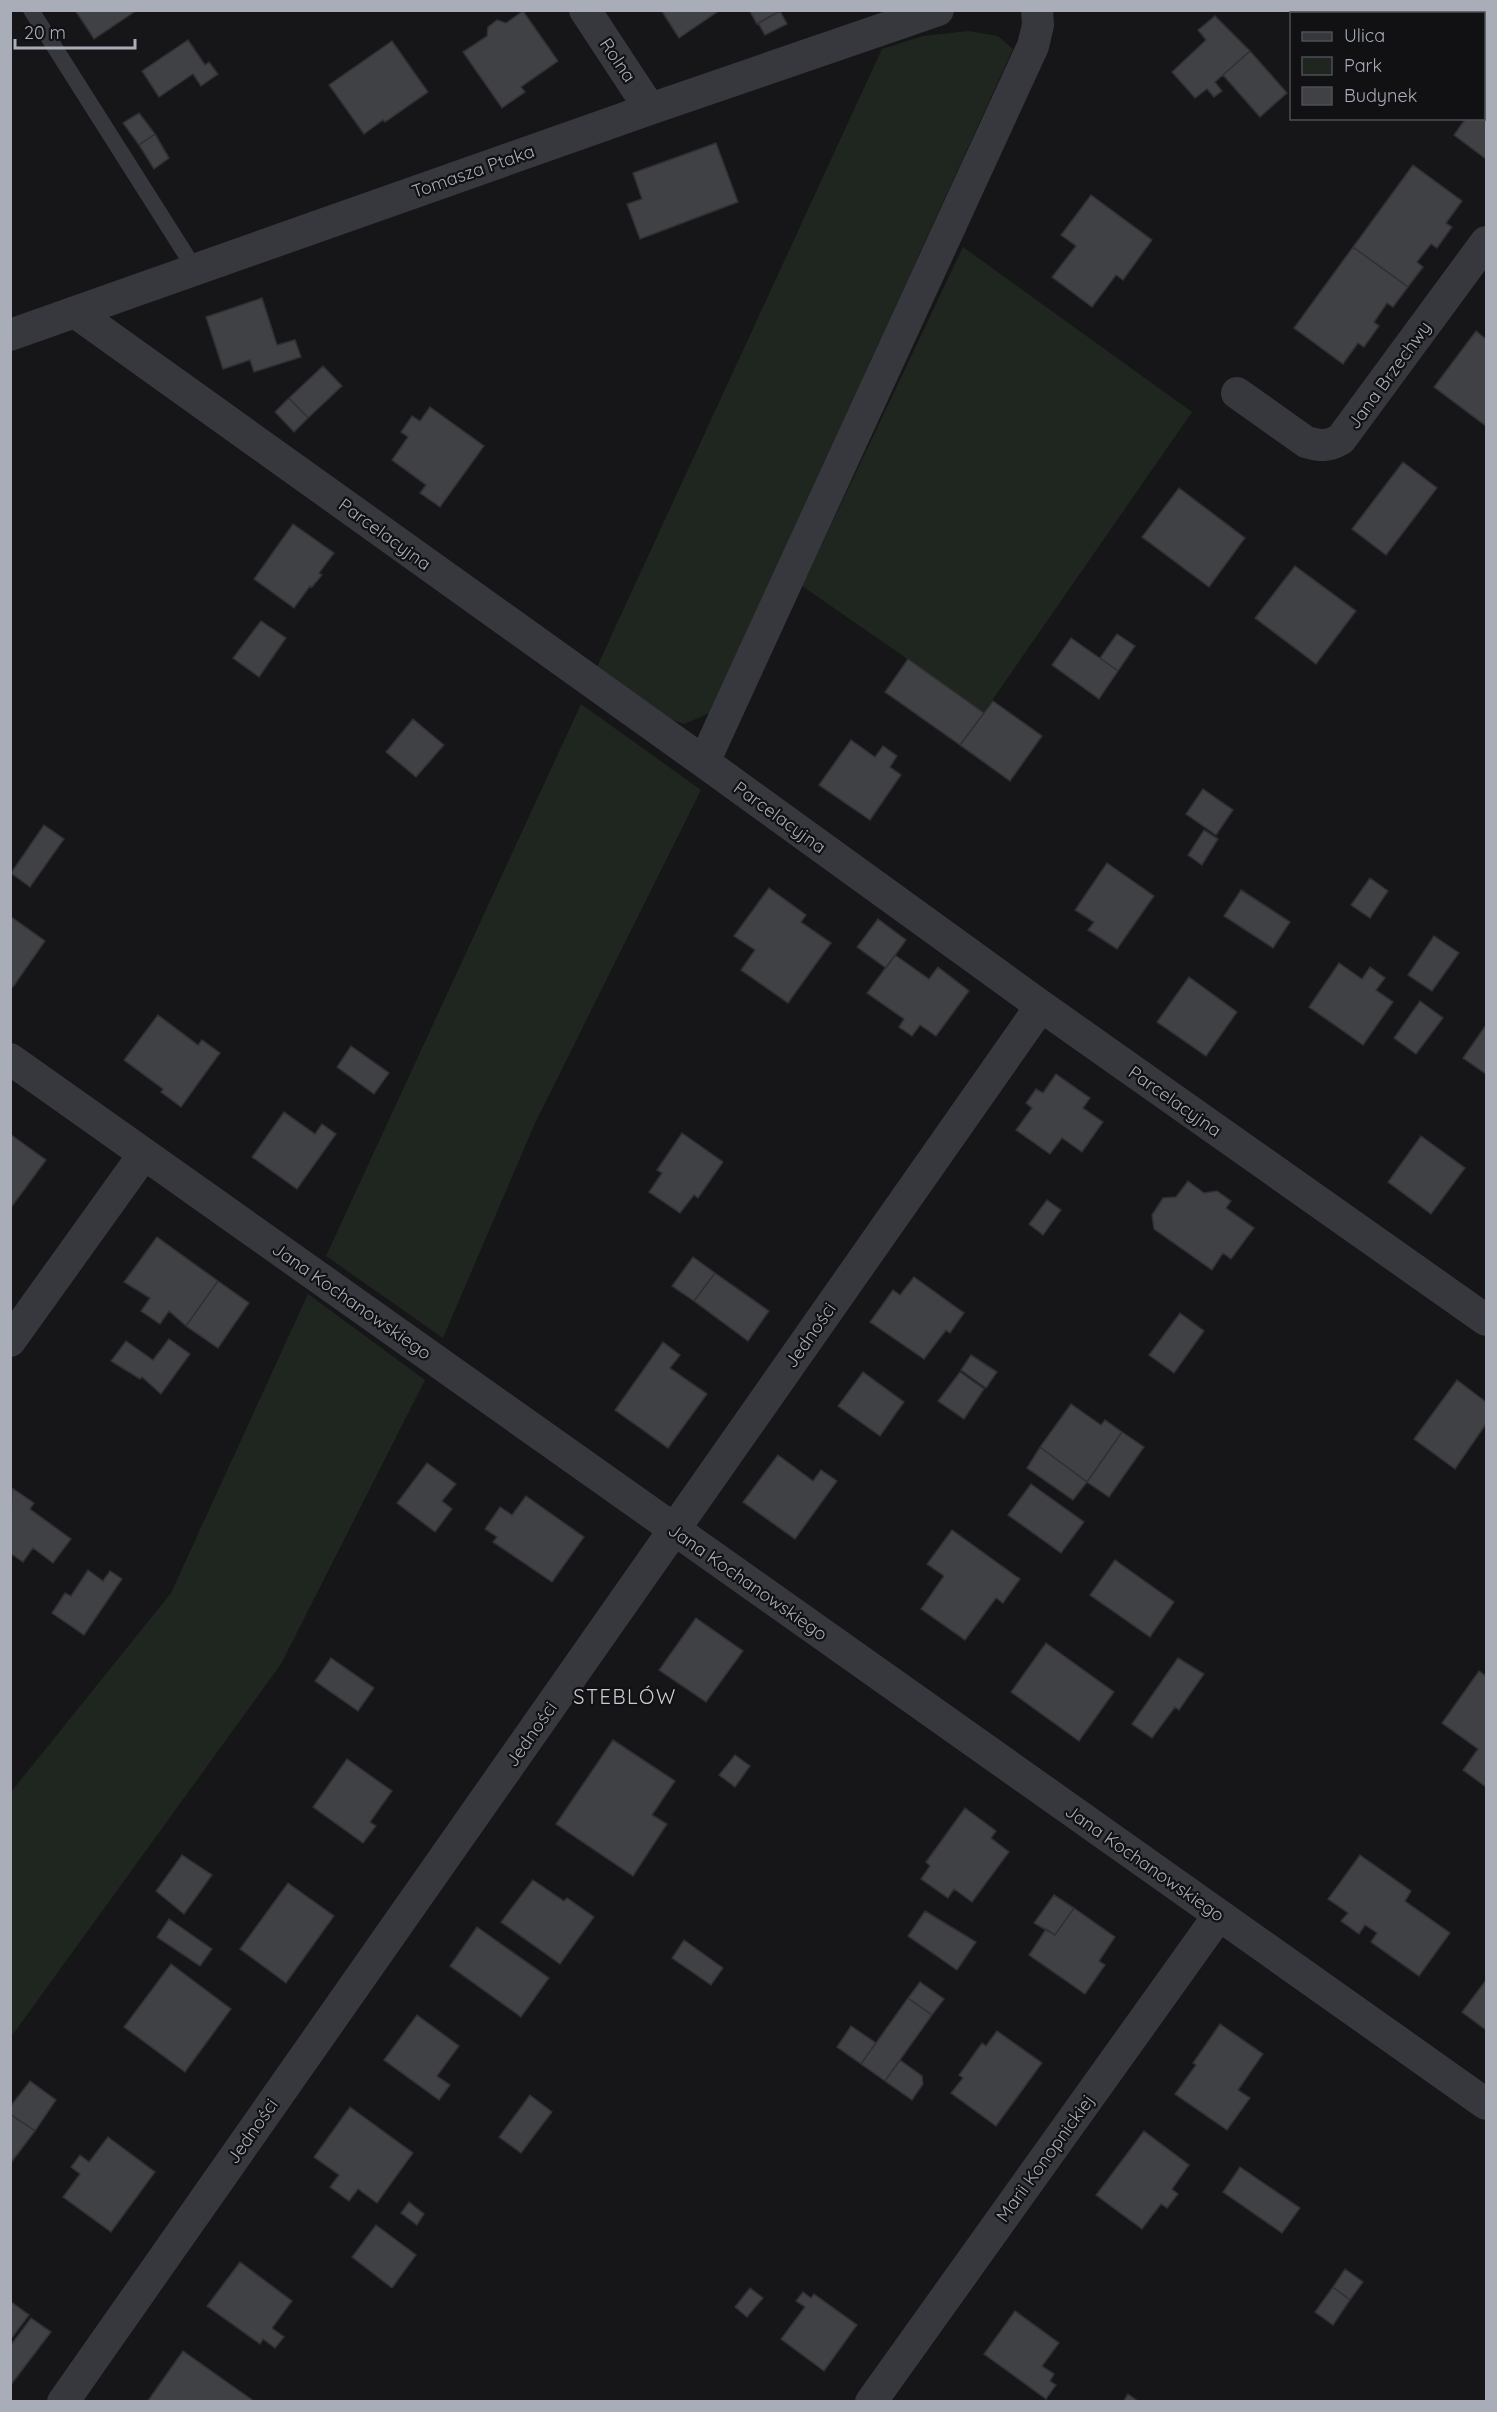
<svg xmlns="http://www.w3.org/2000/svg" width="1497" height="2412" font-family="Quicksand,sans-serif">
	<rect width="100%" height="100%" fill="#161618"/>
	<path fill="#1e261f" d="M968,31l30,5 15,13 -303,664 -26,11 -20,-7 -68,-48 286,-620 41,-13z
		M963,247l229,165 -208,300 -182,-126z
		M581,704l120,86 -166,333 -92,215 -117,-82z
		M308,1294l117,86 -144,284 -270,373v-245l160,-199z"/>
	<path fill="#404145" stroke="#303034" stroke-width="1.5" d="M75,10h62l-43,29z
		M661,10h59l-41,28z
		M749,10h33l-25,14z
		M523,11l35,50 -37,26 4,5 -23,16 -39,-56 24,-16 1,-9 9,-7 9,3z
		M780,11l7,13 -22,11 -7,-12z
		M1215,16l35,35 -35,31 7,9 -8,6 -7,-8 -12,9 -23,-26 34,-32 -8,-10z
		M188,40l17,25 4,-3 9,12 -17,12 -8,-12 -34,23 -17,-26z
		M392,41l36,51 -43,30 -2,-2 -19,14 -35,-49z
		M1250,51l37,42 -27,24 -37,-42z
		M1486,92v67l-32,-24 12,-17h18v-22z
		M139,113l16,21 -16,11 -16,-22z
		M155,134l14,24 -15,11 -15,-24z
		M716,143l22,59 -98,37 -13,-35 15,-5 -9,-26z
		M1413,165l49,36 -16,22 6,4 -15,21 -6,-4 -14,18 6,5 -15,20 -55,-40z
		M1091,195l61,45 -29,40 -7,-5 -24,32 -40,-30 24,-31 -15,-11z
		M1353,247l55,40 -15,20 -6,-4 -13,19 5,4 -15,21 -6,-4 -15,21 -49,-36z
		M262,298l15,47 18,-5 6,17 -47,15 -4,-12 -27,9 -17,-52z
		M1476,331l10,8v87l-52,-39z
		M323,366l19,20 -34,32 -19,-20z
		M289,398l19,20 -14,14 -19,-20z
		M430,407l54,39 -44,61 -20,-14 6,-8 -34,-25 16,-23 -7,-5 11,-16 8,5z
		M1403,462l34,26 -51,67 -34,-26z
		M1179,488l66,50 -36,49 -67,-50z
		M293,524l41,29 -15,20 3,2 -10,12 -2,-1 -16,22 -40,-29z
		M1295,566l61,45 -40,53 -61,-46z
		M261,621l25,17 -27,39 -26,-19z
		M1117,634l18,12 -17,25 -18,-13z
		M1071,638l47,33 -19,28 -47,-34z
		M908,659l76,54 -24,32 -75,-53z
		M993,701l49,35 -32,45 -50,-36z
		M413,719l31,26 -28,32 -30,-25z
		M851,740l24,17 8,-11 14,10 -7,11 11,8 -31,45 -51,-35z
		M1203,789l30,21 -17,25 -30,-21z
		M44,825l20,14 -34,48 -19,-14z
		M1204,830l14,9 -16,26 -14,-10z
		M1107,863l47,33 -37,53 -29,-19 6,-8 -19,-12z
		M1370,878l18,13 -18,27 -19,-13z
		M769,888l37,27 -5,7 30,21 -43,60 -47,-33 14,-20 -21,-14z
		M1241,890l49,32 -17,26 -49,-32z
		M10,916l35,25 -32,46 -3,-2z
		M878,919l28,21 -20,28 -29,-21z
		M1434,936l25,17 -27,38 -24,-16z
		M895,955l34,24 9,-12 31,24 -33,45 -16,-11 -8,11 -13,-9 5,-8 -37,-26z
		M1339,963l23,16 8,-12 15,11 -9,12 17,12 -30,43 -54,-38z
		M1189,977l48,35 -31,44 -49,-34z
		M1420,1001l23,17 -27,36 -22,-16z
		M158,1015l40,30 4,-5 18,13 -39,54 -20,-15 2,-3 -39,-29z
		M1486,1025v49l-23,-16z
		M351,1046l38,27 -15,21 -37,-27z
		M1056,1074l34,24 -7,10 20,14 -21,30 -20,-14 -12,16 -34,-24 16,-22 -6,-5 10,-14 7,4z
		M284,1112l31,22 7,-10 14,10 -39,55 -45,-32z
		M682,1133l41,29 -25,36 -4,-3 -14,18 -31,-21 13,-19 -5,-3z
		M10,1134l36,26 -36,49z
		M1421,1136l44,32 -34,46 -43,-32z
		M1188,1181l16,12 13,-2 14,10 -5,7 28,20 -23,31 -8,-6 -11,17 -58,-41 -2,-14 11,-17 13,-1z
		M1047,1200l14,10 -18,25 -14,-11z
		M157,1237l61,44 -32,45 -17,-15 -9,13 -19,-13 9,-13 -26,-16z
		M693,1257l22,16 -21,28 -22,-15z
		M715,1273l54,38 -21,30 -54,-40z
		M914,1277l50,36 -14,20 -4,-3 -22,29 -54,-37 23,-32 7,5z
		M218,1281l31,22 -31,45 -32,-22z
		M1180,1313l24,18 -30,42 -25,-18z
		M169,1339l21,15 -29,40 -19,-17 -2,2 -29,-18 15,-20 27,19z
		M663,1342l17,13 -10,13 37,26 -39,54 -53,-38z
		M971,1355l26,17 -11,16 -25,-18z
		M863,1372l41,30 -24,34 -42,-30z
		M960,1372l24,17 -20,30 -26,-18z
		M1457,1380l29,22v22l-31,45 -41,-30z
		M1071,1404l30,21 4,-5 17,12 -35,50 -47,-35z
		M1122,1432l22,15 -35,50 -22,-15z
		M1040,1447l47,35 -14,18 -46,-32z
		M778,1455l35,26 8,-11 16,11 -42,58 -52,-37z
		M427,1463l29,21 -14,17 10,8 -17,23 -38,-29z
		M1031,1484l53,38 -23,31 -53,-38z
		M12,1488l22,15 -4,6 41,30 -18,24 -20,-15 -10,14 -13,-9z
		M526,1496l58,41 -32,45 -59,-40 4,-5 -12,-8 15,-22 12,8z
		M952,1530l68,49 -17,24 -7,-5 -31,42 -44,-31 23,-33 -17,-12z
		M1115,1560l59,42 -24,35 -60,-42z
		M88,1570l15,11 7,-10 12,8 -38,56 -32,-22 13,-20 6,3z
		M696,1618l47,33 -37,51 -47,-32z
		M1046,1643l68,49 -35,49 -68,-49z
		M331,1658l43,30 -16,23 -43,-30z
		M1178,1658l26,16 -25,36 -4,-3 -23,31 -20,-14z
		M1479,1671l7,5v111l-23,-17 15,-21 -36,-26z
		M613,1740l62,41 -23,34 15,9 -34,52 -77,-52z
		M735,1755l15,11 -15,21 -16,-12z
		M347,1759l45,32 -22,31 6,4 -13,17 -50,-36z
		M965,1808l31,23 -5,7 18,14 -37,50 -18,-13 -6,9 -27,-19 9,-13 -4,-4z
		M182,1855l30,20 -28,39 -28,-23z
		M1360,1855l51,36 -6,10 45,32 -31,43 -48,-34 6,-9 -12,-8 -6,9 -18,-13 7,-8 -20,-14z
		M533,1880l31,21 3,-3 27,19 -34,47 -59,-42z
		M288,1883l46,33 -48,67 -46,-34z
		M1054,1895l20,13 -19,27 -21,-12z
		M1074,1908l41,29 -16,24 6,4 -20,29 -56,-39 17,-26 9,6z
		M925,1911l51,31 -19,28 -49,-34z
		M169,1919l43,30 -12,17 -43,-29z
		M477,1927l72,51 -28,39 -71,-51z
		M684,1940l39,28 -12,17 -39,-27z
		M171,1964l60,45 -46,63 -61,-45z
		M1486,1980v50l-24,-18z
		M920,1982l24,17 -12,16 -24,-17z
		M908,1998l24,17 -47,66 -24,-17z
		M417,2015l42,31 -22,30 13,9 -11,15 -55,-40z
		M1220,2024l43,30 -25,36 12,8 -23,32 -52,-36 21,-29 -3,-2z
		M851,2026l25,17 -15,21 -24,-17z
		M997,2031l45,32 -46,63 -45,-33 12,-15 -4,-3 23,-32 4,3z
		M900,2060l22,16 1,8 -11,16 -27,-19z
		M30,2081l26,19 -21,31 -25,-17v-7z
		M530,2095l22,17 -31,41 -22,-16z
		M350,2107l63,46 -36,50 -19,-14 -9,12 -19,-14 9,-12 -25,-18z
		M10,2114l25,17 -25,33z
		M1144,2131l45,34 -17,24 6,5 -11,14 -6,-4 -19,25 -46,-34z
		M108,2137l47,35 -44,60 -48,-35 17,-23 -9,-7 9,-12 9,7z
		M1240,2167l60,41 -18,25 -59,-41z
		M409,2202l15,12 -7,11 -16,-12z
		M376,2225l40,30 -24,33 -40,-31z
		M240,2262l52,39 -20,27 12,9 -9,11 -12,-9 -3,5 -53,-38z
		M1345,2269l18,13 -13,18 -17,-13z
		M1333,2287l17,13 -17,25 -18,-13z
		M750,2288l13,10 -16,19 -12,-10z
		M803,2292l8,6 3,-4 43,31 -33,46 -43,-32 24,-32 -9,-6z
		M10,2301l19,14 -18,24h-1z
		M1015,2311l44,32 -17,23 12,8 -4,7 6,4 -10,14 -62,-45z
		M31,2318l20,14 -41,54v-40z
		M183,2351l72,51h-108z
		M1128,2394l11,8h-16z"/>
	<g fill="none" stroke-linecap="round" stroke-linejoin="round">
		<path stroke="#37383d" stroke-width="16" d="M31,10l164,259"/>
		<path stroke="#37383d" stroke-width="32" d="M585,10l65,99
			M75,312l629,450 337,244 445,314
			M10,335l640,-226 288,-99
			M1237,393l69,49c14,4 22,5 35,-3l145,-197
			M704,762l329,-716 5,-21 -1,-15
			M10,1059l1476,1045
			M10,1341l134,-187
			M63,2402l978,-1396
			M871,2402l348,-487"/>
	</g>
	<g text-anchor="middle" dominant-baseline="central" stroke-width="4.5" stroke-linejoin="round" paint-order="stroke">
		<g font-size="18" fill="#a8adb8" stroke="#111113">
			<text transform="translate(618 60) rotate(56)">Rolna</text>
			<text transform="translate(473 171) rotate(-19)">Tomasza Ptaka</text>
			<text transform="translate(1389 375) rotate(-54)">Jana Brzechwy</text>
			<text transform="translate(385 534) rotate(36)">Parcelacyjna</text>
			<text transform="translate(780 817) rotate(36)">Parcelacyjna</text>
			<text transform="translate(1175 1101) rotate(35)">Parcelacyjna</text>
			<text transform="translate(352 1301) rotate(35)">Jana Kochanowskiego</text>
			<text transform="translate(810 1335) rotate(-55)">Jedności</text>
			<text transform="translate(748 1582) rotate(35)">Jana Kochanowskiego</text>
			<text transform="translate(531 1734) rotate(-55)">Jedności</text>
			<text transform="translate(1145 1863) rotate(35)">Jana Kochanowskiego</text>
			<text transform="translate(252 2131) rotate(-55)">Jedności</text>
			<text transform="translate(1045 2158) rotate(-54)">Marii Konopnickiej</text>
		</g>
		<g font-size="20" letter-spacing="1.5" fill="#c9ccd4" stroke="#111113">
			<text x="625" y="1696">STEBLÓW</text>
		</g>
	</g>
	<rect width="1497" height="2412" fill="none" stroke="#a8adb8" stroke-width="24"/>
	<rect x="1290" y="12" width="195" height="108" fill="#111113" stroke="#4d4f55" stroke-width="1.5"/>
	<rect x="1302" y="32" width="30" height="9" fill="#37383d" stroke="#4d4f55" stroke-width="1.5"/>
	<text x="1344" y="42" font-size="18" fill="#a8adb8">Ulica</text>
	<rect x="1302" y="57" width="30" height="18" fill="#1e261f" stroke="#4d4f55" stroke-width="1.5"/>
	<text x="1344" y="72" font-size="18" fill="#a8adb8">Park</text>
	<rect x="1302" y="87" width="30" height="18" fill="#404145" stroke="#4d4f55" stroke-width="1.5"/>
	<text x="1344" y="102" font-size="18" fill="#a8adb8">Budynek</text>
	<path d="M15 39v9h120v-9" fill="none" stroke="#a8adb8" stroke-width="3"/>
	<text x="24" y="39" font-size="18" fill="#a8adb8" stroke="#111113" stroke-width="4.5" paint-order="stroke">20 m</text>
</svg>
